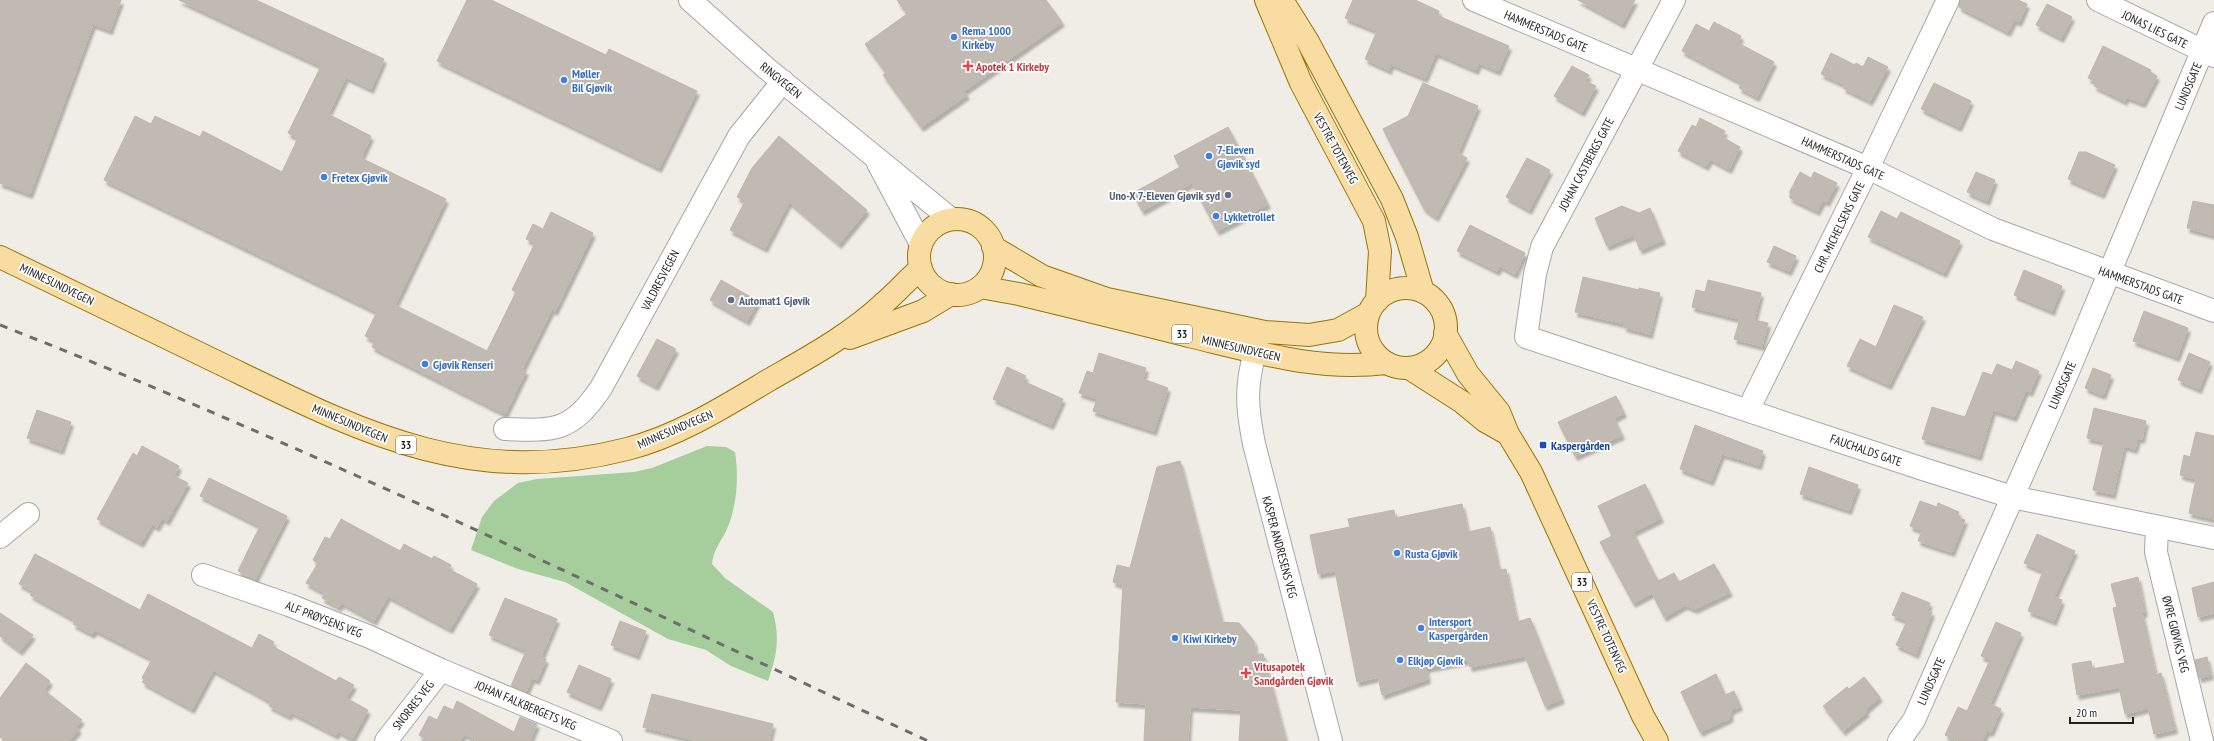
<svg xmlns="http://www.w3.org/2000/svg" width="2214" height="741" font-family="'PT Sans Narrow',sans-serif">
	<defs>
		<filter id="shadow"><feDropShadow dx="2.5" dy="4.5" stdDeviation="1" flood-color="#0004"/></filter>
	</defs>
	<rect width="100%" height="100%" fill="#f0ede6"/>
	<path fill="#a5ce9c" d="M707,446l19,1 9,5c4,25 2,54 -8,77 -6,13 -14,21 -15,35l13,14 48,34c7,27 4,43 -5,69l-37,-15 -25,-16 -38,-11 -103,-57 -47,-13 -47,-19 11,-33 12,-16 24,-18 19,-4 97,-7 18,-4z"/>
	<path fill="#c0bab2" stroke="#c1b6a9" filter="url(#shadow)" d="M0,0h121l-11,30 -17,-6 -63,170 -30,-11z
		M179,0h77l128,59 -13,30 -25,-12 -18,37 43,22 -10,22 85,41 -51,106 92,46 29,-59 -4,-2 23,-47 -9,-4 7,-15 10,5 8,-17 42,21 -38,78 -3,-2 -30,60 4,2 -21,43 -133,-67 3,-6 -10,-5 12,-24 -273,-132 31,-64 16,8 4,-8 45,21 3,-6 79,41 16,-34 -10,-5 33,-67z
		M467,0h24l115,55 3,-6 88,42 -38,77 -222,-107z
		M897,0h149l16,22 -98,69 3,4 -46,32 -38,-52 3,-2 -21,-29 42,-30z
		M1353,0h62l24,11 -1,3 5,4 66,28 -11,25 -19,-8 -3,7 -40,-17 -11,25 -34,-14 -2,6 -24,-11 12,-28 -32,-13z
		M1578,0h57l-13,24z
		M1960,0h58l9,4 -8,18 -5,-2 -6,12 -49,-25z
		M2047,4l25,13 -11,21 -25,-13z
		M1714,22l27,14 -3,7 36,19 -17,35 -18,-9 3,-5 -60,-32 14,-27 13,7z
		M2103,46l48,24 -1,2 7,4 -14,27 -17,-6 -1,4 -31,-15 2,-4 -8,-4z
		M1831,53l24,12 1,-2 7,4 5,-10 20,10 -18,34 -27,-13 2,-3 -24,-11z
		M1572,66l17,9 -4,6 11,5 -14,26 -28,-16z
		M1423,83l55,23 -20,47 9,5 -31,59 -12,-8 -41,-80 25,-13z
		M1934,83l37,18 -12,26 -38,-18z
		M1700,118l25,13 -3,6 18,10 -11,22 -19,-10 -4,7 -28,-15 14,-26 4,2z
		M1228,127l40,77 -51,27 -25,-48 -50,28 -9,-18 47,-26 -6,-11z
		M779,136l88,74 -28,34 -50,-42 -24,46 -35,-18 15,-29 -8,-4 15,-29z
		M2079,152h7l29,13 -13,29 -34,-15z
		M1527,158l23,12 -21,40 -23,-13z
		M1800,172l11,6 3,-6 23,11 -10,19 -4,-2 -6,11 -27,-13v-7z
		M1976,172l19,8 -8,21 -20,-9z
		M2193,201l21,4v30l-27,-7z
		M1622,206l17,7 11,-5 13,32 -23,10 -6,-15 -27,11 -12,-28z
		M1881,211l16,8 4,-7 59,29 -16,32 -76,-36z
		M1470,225l55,28 -10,21 -15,-8 -3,5 -40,-20z
		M1774,246l22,10 -7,15 -22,-9z
		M2024,270l38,16 -10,25 -38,-16z
		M1583,277l56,13v-2l21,5 -10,41 -26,-7 1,-3 -50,-12z
		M721,280l37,21 -11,20 -37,-21z
		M1708,280l53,13 -7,27 14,3 -6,23 -28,-7 6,-20 -48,-12 4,-17 9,2z
		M1894,305l29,12 -34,68 -42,-19 13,-27 16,8z
		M2144,311l44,17 -11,29 -44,-16z
		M657,339l19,10 -20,37 -19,-10z
		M1099,353l47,15 -3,11 25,9 -14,43 -61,-20 4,-12 -18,-6 8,-22 6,2z
		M2189,353l21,9 -11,27 -21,-9z
		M2016,361l23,10 -9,21 -4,-2 -12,27 -21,-7 -14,46 -57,-17 10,-32 33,10 18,-45 9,3 5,-11 15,6z
		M1007,367l19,9 -3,5 40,18 -12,26 -58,-26z
		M2093,368l18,7 -8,20 -18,-7z
		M1616,396l8,17 -10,5 8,17 -47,21 -17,-34z
		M2094,408l52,13 -4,18 -4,-1 -3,11 -11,-3 -11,48 -20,-4 11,-48 -17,-4z
		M37,410l34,12 -10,28 -34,-12z
		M1695,425l68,26 -4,14 -37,-11 -11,27 -31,-12z
		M2196,432l18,4v83l-25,-6 7,-34 -16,-4 4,-20 6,2z
		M142,446l37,20 -5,10 14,7 -21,38 -5,-3 -5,9 -5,-3 -11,19 -44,-24 36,-66 4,3z
		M1180,461l42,161 17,1 15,18 2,13h7l23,87h-47l2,-31 -51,-3 -2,34h-44l2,-37 -30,-2 7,-117 -10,-3 4,-17 13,3 27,-101z
		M1809,467l49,18 -9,25 -49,-16z
		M209,478l78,38 -32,63 -17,-8 22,-45 -60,-30z
		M1645,484l16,34 -28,14 25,49 16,-8 5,9 35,-18 16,28 -35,17 -10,-4 -21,12 -12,-24 -19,10 -33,-61 12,-6 -14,-30z
		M1920,501l17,6 1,-4 21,9 -2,5 8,3 -13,32 -34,-11 4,-10 -12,-5z
		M1462,504l6,28 22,-5 9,43 7,-1 11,53 13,-4 32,81 -17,7 -20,-50 -55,11 -2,-7 -42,8 2,11 -46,16 -4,-18 -21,5 -22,-111 -17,3 -8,-39 40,-8 -2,-8 46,-9 1,8z
		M341,519l59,32 4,-7 28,15 2,-3 17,9 -2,4 28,15 -27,45 -62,-33 -14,25 -32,-18 -3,4 -17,-9 3,-5 -19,-10 12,-20 -5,-3 12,-23 5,2z
		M2037,534l38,17 -21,46 8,3 -8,21 -26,-10 15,-40 -19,-8z
		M35,554l105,56 8,-16 104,54 7,-14 15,8 -2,4 64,35 3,-4 15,8 -8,13 22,12 -16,29 -14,-8 -2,4 -45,-23 -2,4 -20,-10 2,-4 -12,-7 -46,-25 -21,39 -50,-27 2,-2 -2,-2 10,-19 -57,-29 -3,4 -19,-10 2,-4 -45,-25 3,-4 -14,-7z
		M2138,577l7,35 -3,1 14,62 5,-2 14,56 -21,5 -6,-26 -23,6 -6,-27 -42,8 -5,-31 19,-3 1,8 33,-6 -12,-55 4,-1 -6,-23z
		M2214,582v31l-16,4 -6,-29z
		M1902,592l28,11 -3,7 5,2 -16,42 -20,-9 11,-24 -15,-6z
		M505,598l52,21 -16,38 5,2 -9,21 -5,-2 -6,14 -15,-6 15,-35 -37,-16z
		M0,613l33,22 -13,16 -20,-15z
		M620,621l26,10 -9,24 -26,-10z
		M1996,622l25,11 -31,71 11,5 -10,23 -4,-1 -5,10h-25l-12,-6 13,-28 9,4 23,-51 -9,-4z
		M2207,657l4,18 -12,3 -4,-18z
		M26,663l24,18 -6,9 38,30 -6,7 3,2 -10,12h-63l-6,-4v-39z
		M579,665l32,14 -12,27 -32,-14z
		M1716,674l9,21 9,-4 6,15 -9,4 -1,8 -30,14 -19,-40z
		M1864,677l16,20 -15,13 2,2 -24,19 -20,-25 24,-19 2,2z
		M652,694l121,30 -4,17h-71l-55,-14z
		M457,701l57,31 6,-15 17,7 -7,16 2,1h-55l-13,-7 -4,7h-31l-10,-6 10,-19 8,4 7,-14 9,4z"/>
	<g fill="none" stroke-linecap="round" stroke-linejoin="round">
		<g stroke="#a6a6a6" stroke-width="24">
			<path id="minor" d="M690,0l76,68 185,151
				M1474,0l394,168 125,61 221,82
				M1674,0l-132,247 -7,27 -9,63 397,132 89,28 202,41
				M2098,0l116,56
				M878,163l43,81
				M1255,352c-10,36 -8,56 -1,92l77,297
				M1748,410l120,-242 80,-168
				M505,429c50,2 66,3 96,-41l138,-252 44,-55
				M2157,527l-1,25 46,189
				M0,537l28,-23
				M203,575l86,30 81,32 71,33 170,71
				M386,741l55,-71
				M1899,741l15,-21 153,-346 147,-351"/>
		</g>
		<g stroke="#967504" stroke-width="24">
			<path id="major" d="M1266,0l35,83 73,138 6,30 -3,50
				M1282,0l25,40 85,159 15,38 16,55
				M919 257a38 38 0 1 1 76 0a38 38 0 1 1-76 0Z
				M993,247l49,29 65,23 158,33 44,3 29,-5 31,-17
				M0,257c72,35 144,70 217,105 139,67 250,128 410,87 51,-13 97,-42 142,-69 40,-23 81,-45 115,-77 13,-11 24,-24 37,-35
				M980,287l39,7c58,14 116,28 174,43 66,16 125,34 193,26
				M1366 328a40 40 0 1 1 80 0a40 40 0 1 1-80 0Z
				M1445,333l23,41 31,38 9,22 23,38 112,244 14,25
				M850,338l73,-27 28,-17
				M1409,368l53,34 23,19 23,13"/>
		</g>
		<use href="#minor" stroke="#fff" stroke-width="22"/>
		<use href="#major" stroke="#f9dca1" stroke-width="22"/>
		<path stroke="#6d6d6d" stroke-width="3" stroke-dasharray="8 8" stroke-linecap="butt" d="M0,325c316,124 620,273 928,416"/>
	</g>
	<g fill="#3f7fe0" stroke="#fff" stroke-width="1.5">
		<circle cx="954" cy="37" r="4"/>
		<circle cx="564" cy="80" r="4"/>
		<circle cx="1209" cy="156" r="4"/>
		<circle cx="324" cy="177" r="4"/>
		<circle cx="1216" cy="216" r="4"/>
		<circle cx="425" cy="364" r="4"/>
		<circle cx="1397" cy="553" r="4"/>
		<circle cx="1421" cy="628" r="4"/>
		<circle cx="1175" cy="638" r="4"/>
		<circle cx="1400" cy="660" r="4"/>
	</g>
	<g fill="#e0444e" stroke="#fff" stroke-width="1.5">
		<path d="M966 60h4v4h4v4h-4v4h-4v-4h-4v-4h4z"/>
		<path d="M1244 667h4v4h4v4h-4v4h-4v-4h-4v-4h4z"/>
	</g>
	<g fill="#5c6f8a" stroke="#fff" stroke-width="1.5">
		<circle cx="1228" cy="195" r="4"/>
		<circle cx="731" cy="300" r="4"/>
	</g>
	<rect fill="#1a4fb4" stroke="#fff" stroke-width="1.5" x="1539" y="441" width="8" height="8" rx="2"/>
	<g text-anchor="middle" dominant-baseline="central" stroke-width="3.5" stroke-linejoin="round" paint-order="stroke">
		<g fill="#fff" stroke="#626262" stroke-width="1">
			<rect x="1172" y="325" width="20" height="18" rx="3"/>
			<rect x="396" y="436" width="20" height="18" rx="3"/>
			<rect x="1572" y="573" width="20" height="18" rx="3"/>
		</g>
		<g font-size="11" font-weight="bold" fill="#1f1f1f">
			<text x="1182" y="334">33</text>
			<text x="406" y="445">33</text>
			<text x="1582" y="582">33</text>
		</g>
		<g font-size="12" fill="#1f1f1f" stroke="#fff">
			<text transform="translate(2155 29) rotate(26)">JONAS LIES GATE</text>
			<text transform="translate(1546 31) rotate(23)">HAMMERSTADS GATE</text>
			<text transform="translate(781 80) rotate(39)">RINGVEGEN</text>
			<text transform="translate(2188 86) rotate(-67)">LUNDSGATE</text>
			<text transform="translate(1336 148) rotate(61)">VESTRE TOTENVEG</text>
			<text transform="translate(1843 158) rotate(24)">HAMMERSTADS GATE</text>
			<text transform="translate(1586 164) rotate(-62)">JOHAN CASTBERGS GATE</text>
			<text transform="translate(1839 227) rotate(-64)">CHR. MICHELSENS GATE</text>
			<text transform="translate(660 280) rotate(-62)">VALDRESVEGEN</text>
			<text transform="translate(57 284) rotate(26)">MINNESUNDVEGEN</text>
			<text transform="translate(2141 285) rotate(20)">HAMMERSTADS GATE</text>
			<text transform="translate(1241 348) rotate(13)">MINNESUNDVEGEN</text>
			<text transform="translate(2062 385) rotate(-66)">LUNDSGATE</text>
			<text transform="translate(350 423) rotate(23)">MINNESUNDVEGEN</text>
			<text transform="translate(675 429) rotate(-23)">MINNESUNDVEGEN</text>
			<text transform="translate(1866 450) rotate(19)">FAUCHALDS GATE</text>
			<text transform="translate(1280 547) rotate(75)">KASPER ANDRESENS VEG</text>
			<text transform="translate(324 619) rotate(21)">ALF PRØYSENS VEG</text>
			<text transform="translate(2176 634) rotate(76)">ØVRE GJØVIKS VEG</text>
			<text transform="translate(1607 636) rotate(65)">VESTRE TOTENVEG</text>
			<text transform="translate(1931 681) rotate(-66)">LUNDSGATE</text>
			<text transform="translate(413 705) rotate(-52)">SNORRES VEG</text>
			<text transform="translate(526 705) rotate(23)">JOHAN FALKBERGETS VEG</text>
		</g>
		<g font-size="12" font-weight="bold" fill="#366cbe" stroke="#fff" text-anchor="start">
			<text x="962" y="30">Rema 1000<tspan x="962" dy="14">Kirkeby</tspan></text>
			<text x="572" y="73">Møller<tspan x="572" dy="14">Bil Gjøvik</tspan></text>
			<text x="1217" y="149">7-Eleven<tspan x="1217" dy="14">Gjøvik syd</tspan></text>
			<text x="332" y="177">Fretex Gjøvik</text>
			<text x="1224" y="216">Lykketrollet</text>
			<text x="433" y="364">Gjøvik Renseri</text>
			<text x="1405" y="553">Rusta Gjøvik</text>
			<text x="1429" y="621">Intersport<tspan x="1429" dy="14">Kaspergården</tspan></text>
			<text x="1183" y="638">Kiwi Kirkeby</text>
			<text x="1408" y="660">Elkjøp Gjøvik</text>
		</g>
		<g font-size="12" font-weight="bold" fill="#be3a42" stroke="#fff" text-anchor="start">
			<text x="976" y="66">Apotek 1 Kirkeby</text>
			<text x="1254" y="666">Vitusapotek<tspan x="1254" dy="14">Sandgården Gjøvik</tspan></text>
		</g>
		<g font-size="12" font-weight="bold" fill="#4e5e75" stroke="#fff" text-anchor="end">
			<text x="1220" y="195">Uno-X 7-Eleven Gjøvik syd</text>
			<text x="739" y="300" text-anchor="start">Automat1 Gjøvik</text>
		</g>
		<g font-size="12" font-weight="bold" fill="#164399" stroke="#fff" text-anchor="start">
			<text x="1551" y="445">Kaspergården</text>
		</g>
	</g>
	<path d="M2070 717v6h63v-6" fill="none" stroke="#1f1f1f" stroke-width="2"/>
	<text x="2076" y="717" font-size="12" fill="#1f1f1f" stroke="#ffffff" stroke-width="3" paint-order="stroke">20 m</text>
</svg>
